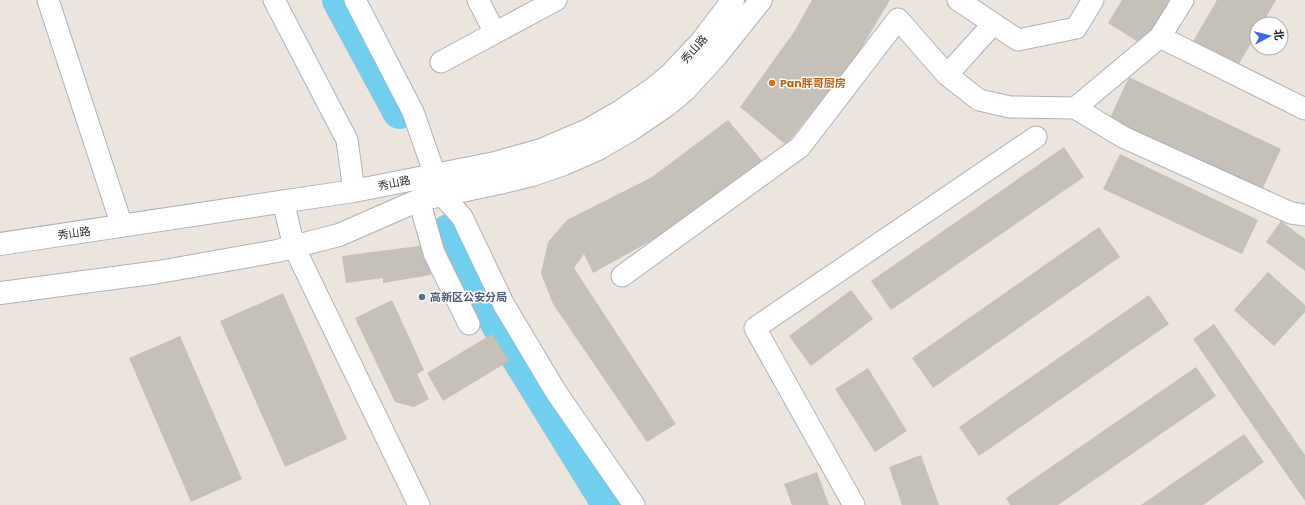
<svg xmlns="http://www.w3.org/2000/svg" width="1305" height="505" font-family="Poppins,'Noto Sans SC',sans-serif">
	<rect width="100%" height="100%" fill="#ece5dd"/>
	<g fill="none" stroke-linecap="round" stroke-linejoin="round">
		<path stroke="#70cfee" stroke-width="36" d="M340,0l60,111
			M449,232l53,98 108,175"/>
	</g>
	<path fill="#c5c0b8" d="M812,0h78l-34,57 -70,88 -46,-38 54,-75z
		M1122,0h48l-27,45 -35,-22z
		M1217,0h59l-14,24h-5v9l-22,38 -44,-26z
		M1129,77l152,72 -20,43 -152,-72z
		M728,120l36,43 -79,59 -92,51 -9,-19 -10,14 102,156 -29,18 -94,-138 -12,-31 7,-31 19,-22 85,-43z
		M1064,147l20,30 -193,133 -20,-29z
		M1120,154l138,66 -16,34 -139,-65z
		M1281,221l24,18v32l-39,-29z
		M1099,227l21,30 -187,131 -21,-30z
		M426,245l5,30 -48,8v-5l-37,5 -4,-27z
		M1268,272l37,33v7l-31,34 -40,-36z
		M851,290l22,29 -62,47 -22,-30z
		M283,293l64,146 -62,28 -65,-146z
		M1149,295l20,29 -190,132 -20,-29z
		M392,300l32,70 -7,4 12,25 -15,8 -19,-5 -40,-84z
		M1214,324l91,131v46l-112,-162z
		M492,334l17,27 -66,40 -16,-28z
		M180,336l62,143 -51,23 -62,-144z
		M1196,367l20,29 -158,109h-48l-4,-7z
		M868,368l39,63 -32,21 -40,-63z
		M1244,434l20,28 -61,43h-62z
		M921,455l18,50h-37l-13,-38z
		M817,472l12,33h-37l-8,-21z"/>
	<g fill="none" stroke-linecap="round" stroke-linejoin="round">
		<g stroke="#adb0bb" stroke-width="23">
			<path id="minor" d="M48,0l74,226
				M274,0l73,140 7,51
				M355,0l58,112 29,83 20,22 42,88 52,87 78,113
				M478,0l17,33
				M958,0l60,40 58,-12 17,-28
				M1160,37l145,72
				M441,62l115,-62
				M947,75l46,-51
				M1075,108l48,29 168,76 14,2
				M419,200l15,53 35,71
				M283,201l11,46 125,258
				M622,276l178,-129 98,-128 49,56 32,25 31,7 65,1 85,-71 23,-37
				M854,505l-99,-177 281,-191"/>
		</g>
		<g stroke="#adb0bb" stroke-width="24">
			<path id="tertiary" d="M0,244l354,-53 141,-28 46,-13 47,-20 33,-19 33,-23 17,-14 30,-32 32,-42
				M0,293l159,-21 118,-21 62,-16 80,-35 80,-17 33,-8 32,-11 34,-15 34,-20 35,-24 18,-15 32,-35 44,-55"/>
		</g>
		<use href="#minor" stroke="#fff" stroke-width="21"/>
		<use href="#tertiary" stroke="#fff" stroke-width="22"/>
	</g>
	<circle fill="#e8710a" stroke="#fff" stroke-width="1.5" cx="772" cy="83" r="4"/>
	<circle fill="#5c6f8a" stroke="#fff" stroke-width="1.5" cx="422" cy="297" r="4"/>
	<g text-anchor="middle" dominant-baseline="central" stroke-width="3" stroke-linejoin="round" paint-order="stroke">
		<g font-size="11" fill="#2b2b2b" stroke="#fff">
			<text transform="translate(694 49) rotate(-48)">秀山路</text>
			<text transform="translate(394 183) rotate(-12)">秀山路</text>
			<text transform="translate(74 233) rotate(-8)">秀山路</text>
		</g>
		<g font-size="11" font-weight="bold" fill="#c56008" stroke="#fff" text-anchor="start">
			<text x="780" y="83">Pan胖哥厨房</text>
		</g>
		<g font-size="11" font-weight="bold" fill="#4e5e75" stroke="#fff" text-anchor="start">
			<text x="430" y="297">高新区公安分局</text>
		</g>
	</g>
	<g transform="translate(1269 36) rotate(83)"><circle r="19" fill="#ffffff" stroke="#aaaaaa"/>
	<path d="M0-3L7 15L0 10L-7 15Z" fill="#3d64f9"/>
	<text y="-6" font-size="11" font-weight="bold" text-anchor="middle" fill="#2b2b2b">北</text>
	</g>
</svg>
